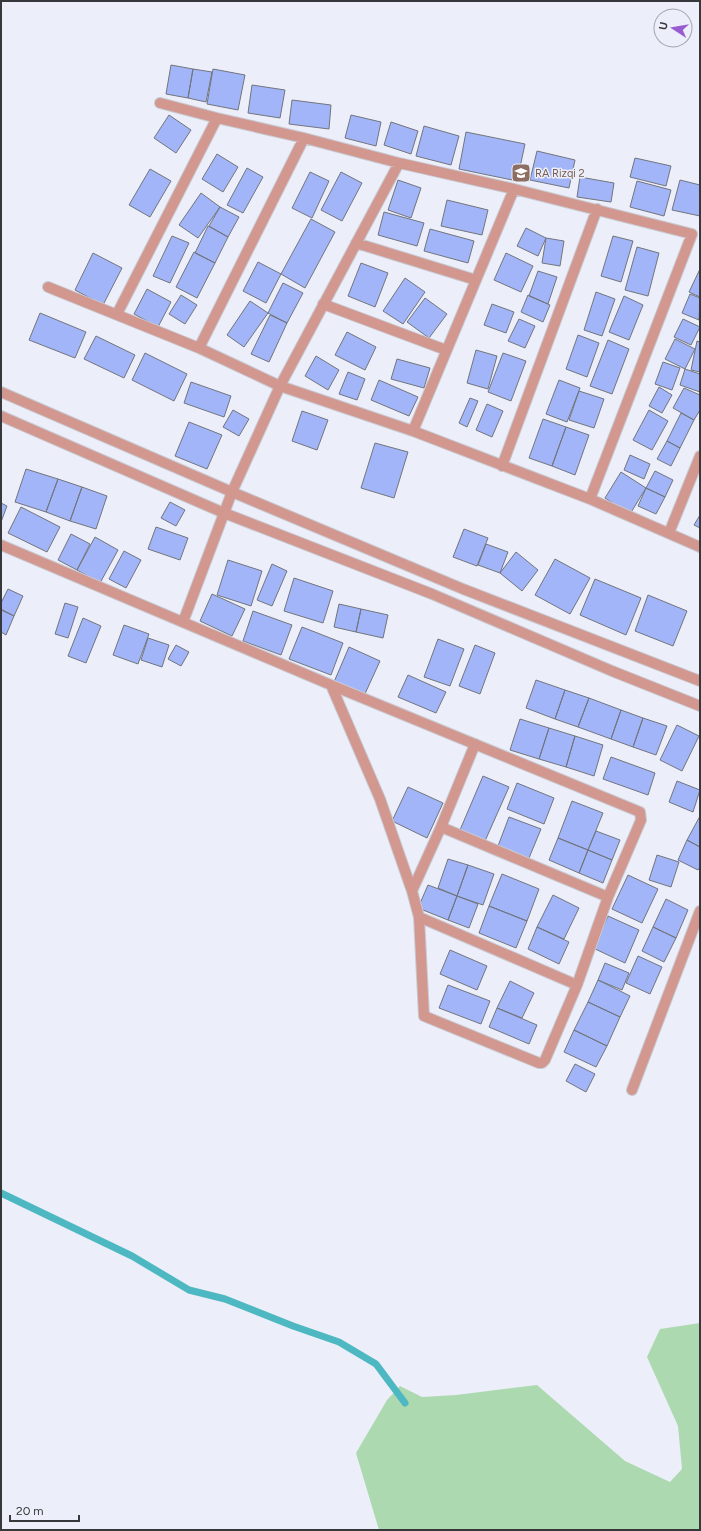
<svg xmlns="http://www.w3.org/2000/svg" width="701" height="1531" font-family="Figtree,sans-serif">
	<rect width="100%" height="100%" fill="#eceff9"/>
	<path fill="#add9b0" d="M700,1323v207h-321l-23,-77 31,-53 13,-14 22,11 34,-2 81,-10 88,76 45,21 12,-13 -4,-43 -31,-69 13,-28z"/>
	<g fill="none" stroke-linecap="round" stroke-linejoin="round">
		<path stroke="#4db8c2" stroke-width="7" d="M1,1193l131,63 57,34 36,9 68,27 46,16 37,22 29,39"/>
	</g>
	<path fill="#a1b5f8" stroke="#72757d" d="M171,65l22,4 -5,29 -22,-4z
		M193,69l19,3 -6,30 -18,-4z
		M213,69l32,6 -7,35 -31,-6z
		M252,85l33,5 -5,28 -32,-5z
		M292,100l39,5 -2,24 -40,-5z
		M169,115l22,15 -15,23 -22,-15z
		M351,115l30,7 -5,24 -31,-8z
		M391,122l27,9 -7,23 -27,-9z
		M424,126l35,10 -8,29 -35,-9z
		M466,132l59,12 -8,37 -58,-12z
		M537,151l38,9 -6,28 -39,-8z
		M217,154l21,13 -15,25 -21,-13z
		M635,158l36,8 -5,20 -36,-9z
		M247,168l16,9 -20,36 -16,-8z
		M150,169l21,12 -21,36 -21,-12z
		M310,172l19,9 -17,37 -20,-10z
		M341,172l21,11 -20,38 -21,-11z
		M580,177l34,6 -3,19 -34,-5z
		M398,180l23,8 -10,30 -23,-8z
		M680,180l20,5v31l-28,-6z
		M637,181l34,9 -7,26 -34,-9z
		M201,193l19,14 -22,31 -19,-13z
		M447,200l41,10 -6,25 -41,-9z
		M220,207l19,10 -11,20 -19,-11z
		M384,212l40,11 -7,23 -39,-11z
		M311,219l24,13 -30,56 -24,-14z
		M208,226l20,11 -13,26 -20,-10z
		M526,228l20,10 -8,18 -21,-10z
		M430,229l44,12 -6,22 -44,-12z
		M172,236l17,7 -19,40 -17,-7z
		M613,236l20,5 -12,41 -20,-6z
		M546,238l18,3 -4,25 -18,-3z
		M637,247l22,6 -11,43 -23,-6z
		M194,252l21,11 -18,35 -21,-11z
		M93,253l29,15 -19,37 -28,-15z
		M506,253l27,13 -12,26 -27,-12z
		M258,262l23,12 -15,29 -23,-12z
		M361,263l27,10 -13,34 -27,-11z
		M700,269v28l-11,-5z
		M538,271l19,6 -9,27 -19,-8z
		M405,278l20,14 -22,32 -20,-13z
		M283,283l20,10 -16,30 -19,-10z
		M147,289l24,13 -13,25 -24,-13z
		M596,292l19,7 -13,37 -18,-6z
		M690,294l10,4 -1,22 -17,-7z
		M181,295l16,10 -12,19 -16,-10z
		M528,295l22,10 -7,17 -22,-10z
		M624,296l19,9 -14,35 -20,-8z
		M425,298l22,16 -18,24 -22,-16z
		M250,301l18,12 -24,34 -17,-12z
		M492,304l22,8 -8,21 -22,-8z
		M40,313l46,19 -11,26 -46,-18z
		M270,315l17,8 -18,39 -18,-8z
		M519,319l16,7 -10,22 -17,-7z
		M683,319l17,8 -9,18 -17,-8z
		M347,332l29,15 -11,23 -30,-15z
		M578,335l21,8 -12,34 -21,-8z
		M96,336l39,19 -11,23 -40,-19z
		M675,339l20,10 -10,20 -20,-10z
		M608,340l21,9 -17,45 -22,-8z
		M697,341l3,1v30l-9,-2z
		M476,350l21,6 -9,33 -21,-6z
		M145,353l42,21 -13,27 -42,-21z
		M503,353l23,8 -15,40 -23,-9z
		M316,356l23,14 -11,20 -23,-14z
		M397,359l33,9 -6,20 -33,-9z
		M663,362l17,6 -8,22 -17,-6z
		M685,369l15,5v18l-20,-7z
		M348,372l17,7 -8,21 -18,-6z
		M379,380l39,17 -9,19 -38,-16z
		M559,380l21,8 -13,34 -21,-8z
		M191,382l40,14 -7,21 -40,-14z
		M659,387l13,8 -10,18 -13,-7z
		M684,388l16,7v15l-6,10 -21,-12z
		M579,391l25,8 -10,29 -25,-8z
		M470,398l8,3 -11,26 -8,-4z
		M487,404l16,7 -11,26 -16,-7z
		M233,410l16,9 -10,17 -16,-9z
		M649,410l19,11 -16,29 -19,-10z
		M302,411l26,9 -11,30 -25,-9z
		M681,413l13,7 -14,28 -13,-7z
		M543,419l23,8 -14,39 -23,-8z
		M189,422l33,13 -15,34 -32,-13z
		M566,427l23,8 -14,40 -23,-9z
		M667,441l13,7 -9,18 -14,-7z
		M375,443l33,9 -14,46 -33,-10z
		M630,455l20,9 -6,15 -20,-9z
		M26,469l32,10 -12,33 -31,-10z
		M655,471l18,9 -8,17 -19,-9z
		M621,472l25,16 -16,26 -25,-16z
		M58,479l24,8 -12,34 -24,-9z
		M82,487l25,9 -11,33 -26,-8z
		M646,488l19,9 -9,17 -18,-8z
		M170,502l15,8 -9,16 -15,-8z
		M1,503l6,3 -6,16z
		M21,507l39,20 -13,25 -39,-19z
		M700,515v13l-6,-3z
		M156,527l32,11 -8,22 -32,-11z
		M464,529l24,9 -11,28 -24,-9z
		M71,534l19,10 -13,26 -19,-10z
		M95,537l23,13 -18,33 -23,-13z
		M486,544l22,8 -8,21 -22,-8z
		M124,551l17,9 -15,28 -17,-9z
		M516,552l22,18 -16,21 -22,-18z
		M555,559l35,19 -20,36 -35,-19z
		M228,560l34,11 -11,35 -34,-11z
		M272,564l15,7 -15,35 -15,-6z
		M294,578l39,13 -10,32 -39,-12z
		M595,579l46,19 -15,37 -46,-20z
		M8,589l15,7 -9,20 -13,-7v-6z
		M212,594l33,15 -13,27 -32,-15z
		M648,595l39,16 -14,35 -38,-15z
		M65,603l13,4 -10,31 -13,-4z
		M339,604l22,5 -5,23 -22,-5z
		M361,609l27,6 -5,23 -27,-6z
		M1,610l13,6 -8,19 -5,-3z
		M253,611l39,14 -11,30 -38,-14z
		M83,618l18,8 -15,37 -18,-7z
		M124,625l25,9 -11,30 -25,-9z
		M302,627l41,16 -12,32 -42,-16z
		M148,638l21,7 -7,22 -21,-7z
		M438,639l26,10 -14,37 -26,-9z
		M176,645l13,7 -8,14 -13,-7z
		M475,645l20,8 -15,41 -21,-8z
		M349,647l31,14 -16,35 -30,-14z
		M408,675l38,17 -10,21 -38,-16z
		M536,680l29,10 -10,29 -29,-11z
		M565,690l24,8 -11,29 -23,-8z
		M589,698l32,12 -10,29 -33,-12z
		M621,710l22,8 -10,29 -22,-8z
		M643,718l24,8 -11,29 -23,-8z
		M520,719l29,9 -10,31 -29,-9z
		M677,725l22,11 -17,35 -22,-11z
		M549,728l26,8 -9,31 -27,-8z
		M575,736l28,9 -9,31 -28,-9z
		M611,757l44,16 -7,22 -45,-16z
		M483,776l26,11 -24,54 -25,-11z
		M677,781l23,9 -7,22 -24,-10z
		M517,783l37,15 -10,26 -37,-15z
		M408,787l35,16 -16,35 -35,-17z
		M572,801l31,12 -15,37 -30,-12z
		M700,816v31l-13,-7z
		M509,817l32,12 -12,29 -31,-12z
		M596,831l24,9 -8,20 -24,-10z
		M558,838l30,12 -9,23 -30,-13z
		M687,840l13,7v20l-2,3 -20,-10z
		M588,850l24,10 -9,23 -24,-10z
		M657,855l22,7 -8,25 -22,-7z
		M448,859l20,6 -11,31 -19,-8z
		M468,865l26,9 -11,31 -26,-9z
		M502,874l37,15 -12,32 -38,-15z
		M628,875l30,14 -16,34 -30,-14z
		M428,885l29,11 -9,24 -30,-12z
		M553,895l26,13 -15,31 -27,-12z
		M457,896l21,8 -9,24 -21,-8z
		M666,899l22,11 -12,28 -23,-11z
		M489,906l38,15 -11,27 -37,-15z
		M608,916l31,14 -14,33 -32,-15z
		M537,927l32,15 -10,22 -31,-15z
		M653,927l23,11 -12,24 -22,-11z
		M450,950l37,16 -10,24 -37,-16z
		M638,956l24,11 -12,27 -24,-11z
		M605,963l24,10 -7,17 -24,-10z
		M598,980l32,16 -10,21 -32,-15z
		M510,981l24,12 -12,25 -25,-10z
		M448,985l42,16 -9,23 -42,-16z
		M588,1002l32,15 -13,29 -33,-16z
		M497,1008l40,17 -8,19 -40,-17z
		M574,1030l33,16 -11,21 -32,-15z
		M575,1064l20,10 -9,18 -20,-11z"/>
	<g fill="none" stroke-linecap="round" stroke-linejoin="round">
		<g stroke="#c8cad3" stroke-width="12">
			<path id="minor" d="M160,103l57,15 87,20 95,25 115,26 178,45 -102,265
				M356,243l120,37
				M48,287l151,61 81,38 133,45 177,68 110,48
				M323,304l123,46
				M117,314l100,-196
				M199,348l105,-210
				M1,392l231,100 231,97 237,92
				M1,416l223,97 208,81 180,77 88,35
				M413,431l101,-242
				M502,466l95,-257
				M669,533l31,-77
				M1,545l330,140 309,127 1,8 -33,77 -31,88 -32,75 -3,3h-3l-115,-47 -5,-99 -7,-26 -32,-92 -49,-114
				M183,622l49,-130 48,-106 119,-223
				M441,827l167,70
				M412,891l29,-64 34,-83
				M419,917l158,68
				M632,1090l68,-179"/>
		</g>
		<use href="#minor" stroke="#d29890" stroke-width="10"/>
	</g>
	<defs>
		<g id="school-square" transform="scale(1)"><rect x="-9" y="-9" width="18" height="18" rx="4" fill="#8d6e63" stroke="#eceff9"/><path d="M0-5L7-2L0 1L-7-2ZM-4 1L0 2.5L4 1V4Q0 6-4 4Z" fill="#fff"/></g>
	</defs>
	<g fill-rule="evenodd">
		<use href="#school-square" x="521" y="173"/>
	</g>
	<g text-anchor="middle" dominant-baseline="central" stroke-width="3" stroke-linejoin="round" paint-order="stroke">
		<g font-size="11" fill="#785e54" stroke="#eceff9" text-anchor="start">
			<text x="535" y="173">RA Rizqi 2</text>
		</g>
	</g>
	<rect width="701" height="1531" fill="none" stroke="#36383b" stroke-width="4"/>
	<g transform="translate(673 28) rotate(282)"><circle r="19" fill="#eceff9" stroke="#a3a6ad"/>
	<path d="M0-3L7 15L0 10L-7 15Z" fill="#995bd2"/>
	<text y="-6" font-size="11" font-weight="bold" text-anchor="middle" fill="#36383b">U</text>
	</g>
	<path d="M10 1515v6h69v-6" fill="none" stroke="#36383b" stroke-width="2"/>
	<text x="16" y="1515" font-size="12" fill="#36383b" stroke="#eceff9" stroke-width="3" paint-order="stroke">20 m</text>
</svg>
